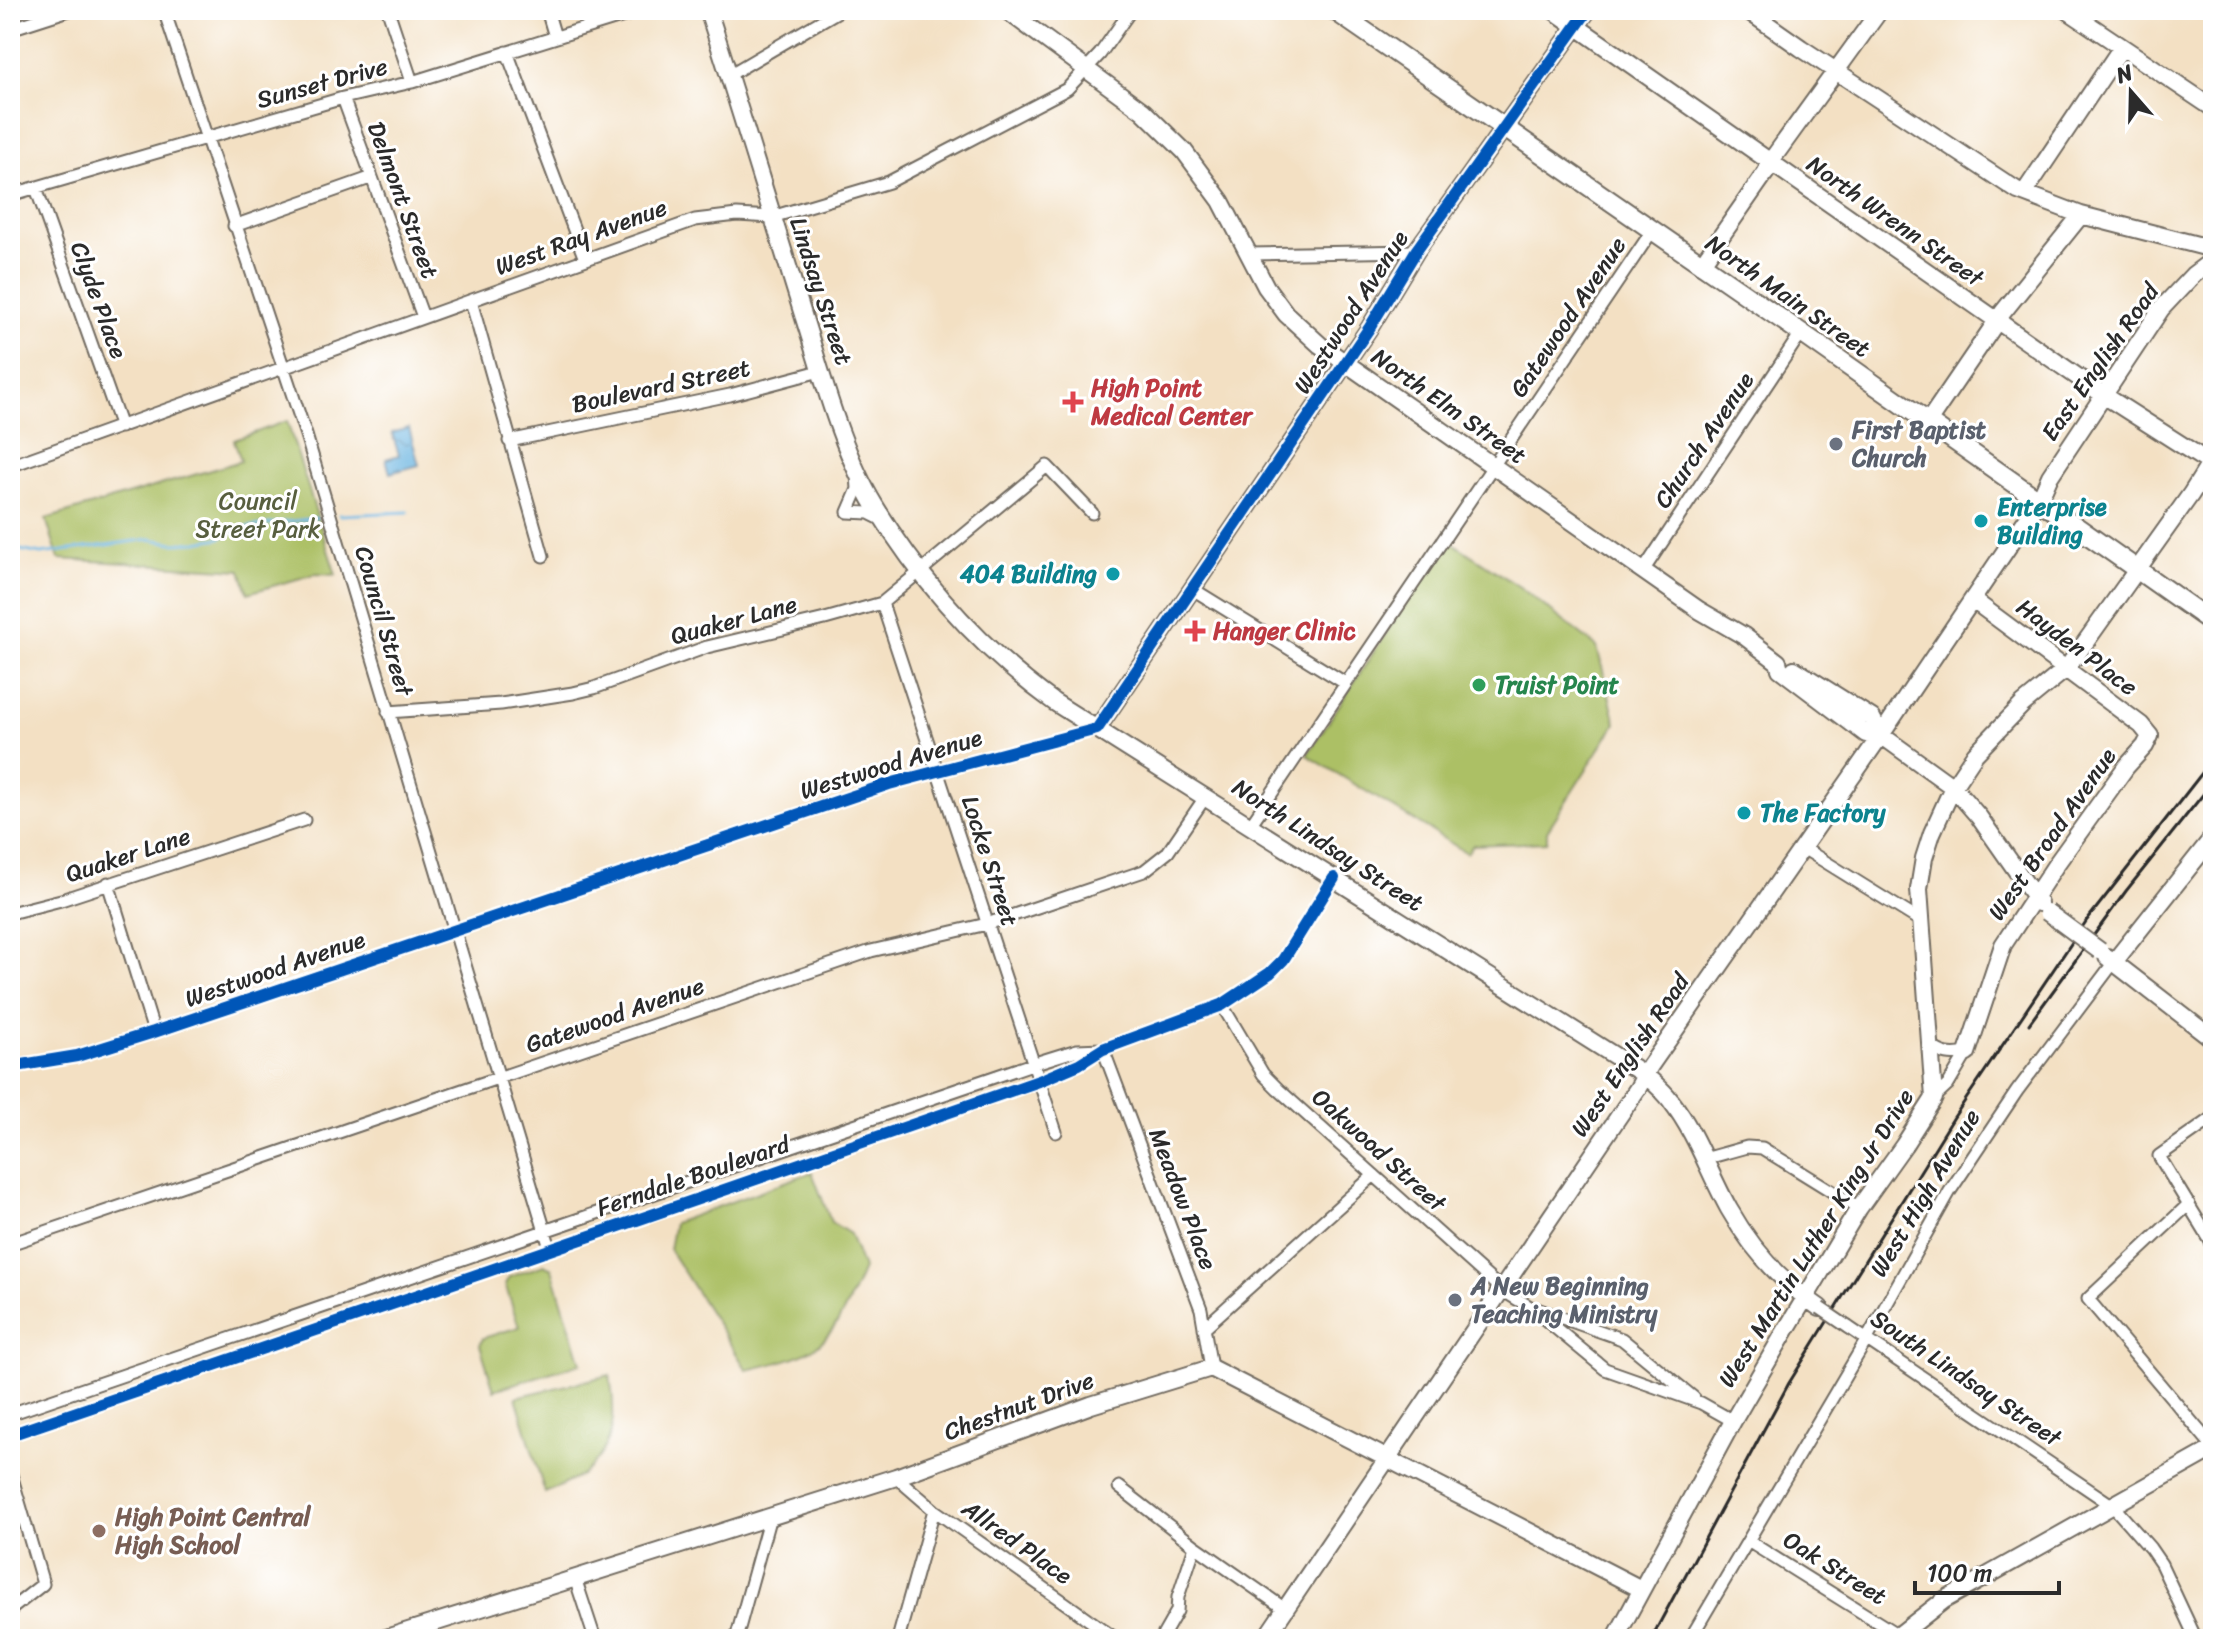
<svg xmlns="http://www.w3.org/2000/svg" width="2223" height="1649" font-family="Sriracha,sans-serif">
	<defs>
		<pattern id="water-ripples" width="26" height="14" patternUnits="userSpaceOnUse" patternTransform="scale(2)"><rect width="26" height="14" fill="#68b3e0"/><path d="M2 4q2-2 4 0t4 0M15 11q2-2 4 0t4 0" fill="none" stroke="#5692b6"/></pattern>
	</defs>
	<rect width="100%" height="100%" fill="#fff"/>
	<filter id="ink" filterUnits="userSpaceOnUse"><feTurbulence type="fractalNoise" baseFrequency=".0125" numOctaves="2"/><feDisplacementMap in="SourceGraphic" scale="16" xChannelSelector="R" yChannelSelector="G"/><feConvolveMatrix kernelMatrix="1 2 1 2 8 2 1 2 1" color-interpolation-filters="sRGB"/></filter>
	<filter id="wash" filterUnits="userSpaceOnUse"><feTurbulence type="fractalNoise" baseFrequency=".006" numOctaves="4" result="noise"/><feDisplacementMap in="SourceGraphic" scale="32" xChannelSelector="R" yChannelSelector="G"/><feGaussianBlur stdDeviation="1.8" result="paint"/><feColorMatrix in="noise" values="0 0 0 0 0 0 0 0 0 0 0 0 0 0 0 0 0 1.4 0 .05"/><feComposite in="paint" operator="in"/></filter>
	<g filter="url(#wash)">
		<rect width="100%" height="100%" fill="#f3e0c3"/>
		<path fill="#acc065" stroke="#6c7648" stroke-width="2" d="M287,421l49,154 -21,-1 -67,19 -7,-23 -182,-11 -13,-40 195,-58 -7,-21z
			M1447,539l74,49 76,59 19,76 -69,108v11l-74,3 -6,8 -160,-98z
			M812,1172l19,50 19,12 13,35c-10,24 -24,59 -45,76 -17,13 -49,20 -71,25l-78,-121 5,-26z
			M544,1265l8,4 29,94 -87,27 -14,-45 3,-7 36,-11 -14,-43 4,-7z
			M610,1375c6,39 7,70 -26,98 -10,8 -27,14 -39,20l-29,-96z"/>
		<path fill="url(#water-ripples)" stroke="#4a6f86" stroke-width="2" d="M409,428l10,37 -29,8 -4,-14 13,-4 -7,-22z"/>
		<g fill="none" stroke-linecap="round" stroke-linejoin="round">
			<path stroke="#68b3e0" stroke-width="3" d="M339,515l69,-3
				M10,548l31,6 109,-15 23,4 24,-1 23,-4 20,-10 76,-10"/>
		</g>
	</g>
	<g filter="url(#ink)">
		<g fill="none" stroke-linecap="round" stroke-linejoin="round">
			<g stroke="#716a60" stroke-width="15">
				<path id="street" d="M164,10l142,425 244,813
					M388,10l24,72
					M547,10l8,27
					M10,29l59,-19
					M507,52l78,207
					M729,75l111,-65
					M343,98l80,219
					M36,188l85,239
					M10,195l333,-97 69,-16 231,-72
					M234,226l136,-48
					M1248,254l168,-3
					M471,301l72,255
					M509,441l221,-46 90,-24
					M10,466l685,-246 42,-5 35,2 117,-35 178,-93 33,-35 31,-44
					M857,475l1,14 -10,23 21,1 14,7
					M1643,571l158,-238
					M1191,588l154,95
					M882,603l174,529
					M388,712l113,-8 72,-11 21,-5 113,-41 118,-28 57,-16 165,-137 45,47
					M1251,824l401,-593
					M1803,848l116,72
					M108,883l46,149
					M10,913l51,-13 243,-80
					M1222,1005l41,69 15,15 224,201 28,17 75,62 96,34 32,18
					M1930,1045c12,10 21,11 37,8
					M1103,1049l98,260 10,59
					M10,1067l67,-11 77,-24 735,-248 208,-55
					M1934,1098l14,-13 19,-32
					M2213,1118l-54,38 54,89
					M1704,1159l43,-12 15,1 97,60
					M2189,1204l-101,95 125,148
					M10,1244l861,-293 116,-27 157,-53 24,-19 38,-56
					M1537,1309l85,30 72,59
					M1848,1327l265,179 37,42 11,16 35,75
					M1204,1328l170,-153
					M10,1414l1022,-350 45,-14 25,-1
					M10,1435c344,-115 686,-236 1029,-354l40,-17 24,-15 119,-44 48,-32 13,-13 51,-82
					M10,1471l33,113 -33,26
					M896,1477l38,33 182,129
					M1119,1487l76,59 90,63
					M1748,1541l150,94
					M575,1578l20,61
					M736,1639l34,-123
					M898,1639l36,-129
					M1088,1639l8,-14
					M1161,1639l16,-28 1,-14 17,-51
					M1690,1639l177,-300 83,-148 67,-100 97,-129"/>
			</g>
			<g stroke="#716a60" stroke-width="20">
				<path id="secondary" d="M708,10c33,102 64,205 96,308 19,60 38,134 71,188 47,77 106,143 179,196l591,373c9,8 19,16 26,26 25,32 38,72 58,108 22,39 54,74 91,99
					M1006,10l137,101 41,40 37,50 45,86 20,27 34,31 379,265 45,26 34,26 2,7 86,65 15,1
					M1553,10l552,386 108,69
					M1747,10l54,38 217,143 63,24 132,34
					M2067,10l146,98
					M2024,193l98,-146
					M1701,265l65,-93 4,-10 110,-152
					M1928,422l75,-110 78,-97
					M1794,669l78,49 9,17 72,52 26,30 60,86
					M1097,729l273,-402 46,-76 172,-241
					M2107,957l106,82
					M2114,962l99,-125
					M1967,1053l36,-108 54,-82 69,-96 19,-21 5,-10 -9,-11 -168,-125
					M383,1639l513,-162 195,-72 120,-37 430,221
					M1265,1639l373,-551 12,-22 231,-331 158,-234 11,-25 111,-167 32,-34 20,-15
					M1615,1639l118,-218 53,-91 73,-122 45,-63 30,-47 -15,-209 5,-31 8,-25 21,-46 22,-33 48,-50 44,-36 124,-174 22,-35
					M1894,1639l50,-39 269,-151"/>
			</g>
			<g stroke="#716a60" stroke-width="22">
				<path id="primary" d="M1334,10l476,329 403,284"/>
			</g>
			<use href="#street" stroke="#fff" stroke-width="11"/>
			<use href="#secondary" stroke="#fff" stroke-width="16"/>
			<use href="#primary" stroke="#fff" stroke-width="18"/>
			<path stroke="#2b2b2b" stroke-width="3" d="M2029,1024l97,-133 87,-109
				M1651,1639l138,-256 165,-266 133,-197 126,-161"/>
			<g stroke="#716a60" stroke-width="15" stroke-linecap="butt">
				<path id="street-bridge" d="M1820,1308l28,19"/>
			</g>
			<g stroke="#716a60" stroke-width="20" stroke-linecap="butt">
				<path id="secondary-bridge" d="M2047,912l53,39"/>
			</g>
			<use href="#street-bridge" stroke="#fff" stroke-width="11"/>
			<use href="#secondary-bridge" stroke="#fff" stroke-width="16"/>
			<g stroke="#fff" stroke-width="17">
				<path id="cycleway" d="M10,1067l67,-11 77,-24 735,-248 208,-55 273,-402 46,-76 172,-241
					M10,1435c344,-115 686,-236 1029,-354l40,-17 24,-15 119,-44 48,-32 13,-13 51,-82"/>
			</g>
			<use href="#cycleway" stroke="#0057b8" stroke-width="12"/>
		</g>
	</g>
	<g fill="#e0444e" stroke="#fff" stroke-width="3">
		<path d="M1069 390h8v8h8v8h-8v8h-8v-8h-8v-8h8z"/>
		<path d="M1191 619h8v8h8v8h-8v8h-8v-8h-8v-8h8z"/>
	</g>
	<g fill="#6b7280" stroke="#fff" stroke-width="3">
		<circle cx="1836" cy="444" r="8"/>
		<circle cx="1455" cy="1300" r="8"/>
	</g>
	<g fill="#0f9aa8" stroke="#fff" stroke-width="3">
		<circle cx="1981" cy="521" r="8"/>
		<circle cx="1113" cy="574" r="8"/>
		<circle cx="1744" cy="813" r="8"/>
	</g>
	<circle fill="#2e9e5b" stroke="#fff" stroke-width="3" cx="1479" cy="685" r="8"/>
	<circle fill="#8d6e63" stroke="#fff" stroke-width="3" cx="99" cy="1531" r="8"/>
	<g text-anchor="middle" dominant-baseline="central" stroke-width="6" stroke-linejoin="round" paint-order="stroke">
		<g font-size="24" fill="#2b2b2b" stroke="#fff">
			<text transform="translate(322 83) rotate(-15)">Sunset Drive</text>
			<text transform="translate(403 200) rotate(70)">Delmont Street</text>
			<text transform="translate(1895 221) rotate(35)">North Wrenn Street</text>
			<text transform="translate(581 237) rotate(-20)">West Ray Avenue</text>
			<text transform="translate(821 291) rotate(72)">Lindsay Street</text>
			<text transform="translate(1788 296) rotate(35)">North Main Street</text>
			<text transform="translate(99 300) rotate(70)">Clyde Place</text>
			<text transform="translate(1351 312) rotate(-57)">Westwood Avenue</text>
			<text transform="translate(1568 317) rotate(-56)">Gatewood Avenue</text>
			<text transform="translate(2100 362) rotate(-55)">East English Road</text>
			<text transform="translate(661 386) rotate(-12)">Boulevard Street</text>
			<text transform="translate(1449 406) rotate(35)">North Elm Street</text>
			<text transform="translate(1704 440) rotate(-56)">Church Avenue</text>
			<text transform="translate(734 620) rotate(-15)">Quaker Lane</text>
			<text transform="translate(384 621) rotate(74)">Council Street</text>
			<text transform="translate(2077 647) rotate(37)">Hayden Place</text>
			<text transform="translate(891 764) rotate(-17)">Westwood Avenue</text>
			<text transform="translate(2052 834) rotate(-55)">West Broad Avenue</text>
			<text transform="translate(1328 845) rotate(33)">North Lindsay Street</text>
			<text transform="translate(128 855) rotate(-18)">Quaker Lane</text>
			<text transform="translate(990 861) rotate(72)">Locke Street</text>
			<text transform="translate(275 969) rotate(-19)">Westwood Avenue</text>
			<text transform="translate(615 1015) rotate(-19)">Gatewood Avenue</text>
			<text transform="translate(1630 1055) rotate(-56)">West English Road</text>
			<text transform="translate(1379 1150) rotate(42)">Oakwood Street</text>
			<text transform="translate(693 1176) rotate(-19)">Ferndale Boulevard</text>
			<text transform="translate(1925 1193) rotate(-59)">West High Avenue</text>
			<text transform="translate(1183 1199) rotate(69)">Meadow Place</text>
			<text transform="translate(1816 1238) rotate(-58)">West Martin Luther King Jr Drive</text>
			<text transform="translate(1966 1378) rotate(34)">South Lindsay Street</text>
			<text transform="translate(1019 1406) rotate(-20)">Chestnut Drive</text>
			<text transform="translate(1017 1542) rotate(35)">Allred Place</text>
			<text transform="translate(1835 1568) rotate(32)">Oak Street</text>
		</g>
		<g font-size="24" font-weight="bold" fill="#be3a42" stroke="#fff" text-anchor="start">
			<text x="1091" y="388">High Point<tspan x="1091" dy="28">Medical Center</tspan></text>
			<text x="1213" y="631">Hanger Clinic</text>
		</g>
		<g font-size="24" font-weight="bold" fill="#5b616d" stroke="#fff" text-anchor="start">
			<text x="1852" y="430">First Baptist<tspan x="1852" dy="28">Church</tspan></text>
			<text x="1471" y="1286">A New Beginning<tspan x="1471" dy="28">Teaching Ministry</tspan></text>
		</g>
		<g font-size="24" fill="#585f3f" stroke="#fff">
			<text x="258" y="501">Council<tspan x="258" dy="28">Street Park</tspan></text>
		</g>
		<g font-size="24" font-weight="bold" fill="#0d838f" stroke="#fff" text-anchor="start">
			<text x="1997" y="507">Enterprise<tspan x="1997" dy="28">Building</tspan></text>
			<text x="1097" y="574" text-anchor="end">404 Building</text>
			<text x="1760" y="813">The Factory</text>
		</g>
		<g font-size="24" font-weight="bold" fill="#27864d" stroke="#fff" text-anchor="start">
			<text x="1495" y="685">Truist Point</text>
		</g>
		<g font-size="24" font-weight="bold" fill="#785e54" stroke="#fff" text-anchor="start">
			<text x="115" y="1517">High Point Central<tspan x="115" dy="28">High School</tspan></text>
		</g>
	</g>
	<rect width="2223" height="1649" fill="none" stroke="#fff" stroke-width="40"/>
	<g transform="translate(2131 92) rotate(340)" stroke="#ffffff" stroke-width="6" paint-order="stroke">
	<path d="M0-6L14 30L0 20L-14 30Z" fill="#2b2b2b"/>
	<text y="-12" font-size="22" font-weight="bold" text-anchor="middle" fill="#2b2b2b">N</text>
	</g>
	<path d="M1915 1581v12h144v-12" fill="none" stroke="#2b2b2b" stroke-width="4"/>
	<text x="1927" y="1581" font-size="24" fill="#2b2b2b" stroke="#ffffff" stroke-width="6" paint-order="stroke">100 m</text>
</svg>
